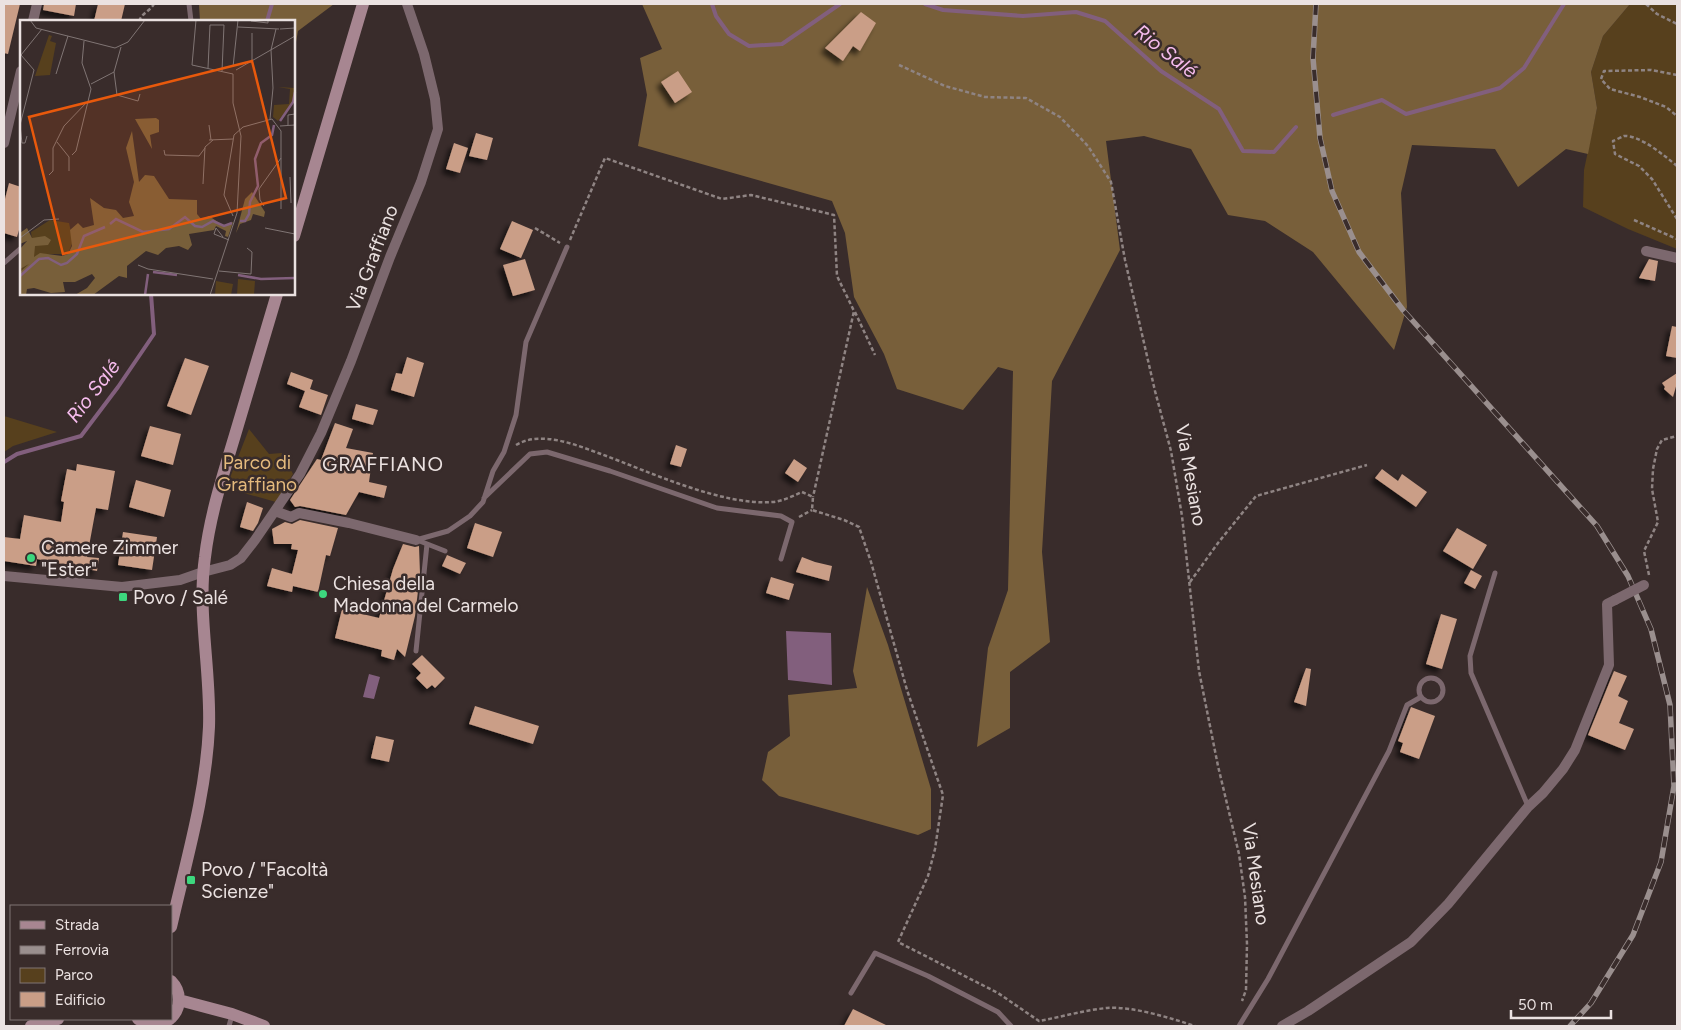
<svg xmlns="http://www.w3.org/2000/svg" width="1681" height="1030" font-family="Figtree,sans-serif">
	<defs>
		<filter id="shadow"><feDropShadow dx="-4.5" dy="4.5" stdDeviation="2.5" flood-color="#0009"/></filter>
	</defs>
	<rect width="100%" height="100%" fill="#392c2b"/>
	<path fill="#57401d" d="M1630,4h47v245l-49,-20 -45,-22 1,-37 13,-62 -6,-36 12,-36z
		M4,416l53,16 -44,14 -9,6z
		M249,429l20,25 13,-1 11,21 -17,28 -50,-14z"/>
	<path fill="#785f3a" d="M199,4h135l-36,27 -4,22v-32h-94z
		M642,4h988l-27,32 -12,36 6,36 -9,46 -22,-5 -48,38 -23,-38 -83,-4 -11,48 6,114 -13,43 -81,-98 -48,-31 -37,-6 -37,-66 -47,-13 -38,5 14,109 -68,131 -10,171 8,90 -40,30v56l-33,19 11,-99 20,-58 5,-219 -15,-4 -35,43 -66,-21 -13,-35 -30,-57 -9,-64 -13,-32 -194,-55 9,-51 -7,-37 22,-9z
		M867,587l21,58 43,144v40l-13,6 -139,-39 -17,-16 6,-28 22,-16 -2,-41 69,-7 -4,-17z"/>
	<path fill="#825f7d" d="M786,631l45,2 1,52 -44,-5z
		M369,674l11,3 -6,22 -11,-2z"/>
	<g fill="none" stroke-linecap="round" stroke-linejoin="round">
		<path stroke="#825f7d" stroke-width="4" d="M712,4l4,12 13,18 20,12 33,-2 58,-40
			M925,4l18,6 80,6 53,-4 29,9 56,50 58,38 24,42 31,1 22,-25
			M267,21l5,-17
			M1333,115l49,-15 24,14 94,-26 24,-20 40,-64
			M4,462l13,-8 64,-18 37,-49 36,-53 -3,-40"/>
	</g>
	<path fill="#ca9e87" filter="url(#shadow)" d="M4,4h16l-12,50 -4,-1z
		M44,4h32l-2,12 -31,-6z
		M98,4h27l-4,17h-27z
		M861,12l15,11 -16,28 -7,-5 -10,15 -18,-13z
		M678,71l14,21 -17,11 -14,-21z
		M476,133l17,5 -6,22 -18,-4z
		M454,143l14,5 -8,25 -14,-4z
		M9,183l12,4v36l-4,14 -13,-4v-30z
		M512,221l21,9 -12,28 -21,-9z
		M525,259l10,31 -22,6 -10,-31z
		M1649,259l9,2 -3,20 -16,-3z
		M1672,326l5,1v31l-11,-2z
		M407,357l17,6 -10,34 -23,-7 5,-17 6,1z
		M185,358l24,8 -18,49 -24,-9z
		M291,372l22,8 -3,9 18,6 -7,20 -22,-8 6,-16 -18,-7z
		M1677,373v10l-4,14 -9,-8 1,-2 -3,-4z
		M356,404l22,6 -5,15 -21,-6z
		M335,423l18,6 -7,19 27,5 -4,29 18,4 -3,12 -25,-6 -13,23 -46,-9 -5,1 -5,-7 27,-41 4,1z
		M150,426l31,8 -8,31 -32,-9z
		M676,445l11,4 -6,18 -11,-3z
		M794,459l13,9 -9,14 -13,-9z
		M77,464l38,7 -7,39 -12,-2 -9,49 12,1 -2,13 -60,-12 -1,7 -32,-5v-24l16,2 4,-24 37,7 3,-20 -3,-1 6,-32 9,2z
		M1382,469l16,12 4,-7 25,18 -11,15 -41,-29z
		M136,480l35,10 -7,27 -35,-10z
		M247,502l16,6 -5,15 -5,8 -13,-4z
		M300,520l38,8 -8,28 -4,-1 -8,37 -25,-6 -1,6 -25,-6 5,-18 20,6 6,-24 -7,-1 1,-5h-18l-2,-15 13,-7 7,2z
		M475,523l27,9 -9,25 -26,-9z
		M1457,528l30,17 -14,24 -30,-18z
		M123,532l34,5 -5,33 -34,-5z
		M403,544l12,3 4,-1 1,28 -5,42 -10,41 -8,-8 -3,11 -13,-4 1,-6 -47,-12 7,-29 37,9 14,-49z
		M447,555l19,8 -6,11 -18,-8z
		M802,557l13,5 17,4 -3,15 -33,-9z
		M1471,570l11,6 -7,13 -11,-6z
		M771,577l23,7 -5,16 -23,-7z
		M1441,614l16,5 -15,50 -16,-5z
		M422,655l23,23 -10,10 -3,-3 -5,4 -11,-11 5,-5 -9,-9z
		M1306,668l5,1 -5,37 -12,-4z
		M1614,671l13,5 -9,20 10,5 -9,22 15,6 -9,21 -37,-15z
		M475,706l64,20 -6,18 -64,-20z
		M1411,707l24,9 -16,43 -19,-7 3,-9 -5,-2z
		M376,736l18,4 -5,22 -18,-4z
		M853,1009l35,17h-44z"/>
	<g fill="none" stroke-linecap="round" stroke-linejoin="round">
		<path stroke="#8f8483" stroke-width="2.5" stroke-dasharray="4 2.5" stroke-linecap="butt" d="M1646,4l11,10 20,10
			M139,21c3,-8 11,-10 15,-17
			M899,65l46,21 40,11 41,1 34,19 28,29 23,36 14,78 30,131 16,60 11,65 17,155 19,95 21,88 6,43 2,47 -1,46 -4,11
			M1677,75l-26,-5 -47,1 -3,8 9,10 30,8 26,10 11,9
			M1677,166c-12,-10 -37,-31 -53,-30 -3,1 -8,4 -11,5l2,13 24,12 13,13 25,40
			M1634,220l43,19
			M535,228l25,15
			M570,240l35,-82 117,41 29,-4 83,20 3,61 17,35 -41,186
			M855,312l20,43
			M516,445c25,-15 60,0 85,9 49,18 121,52 172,48 10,-1 20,-6 29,-10l11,5 -1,13 32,10 15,7 12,35 36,128 36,105 -8,54 -7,27 -30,66 100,51 41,28c22,-4 46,-11 68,-13 26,-2 63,10 88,18
			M799,517l13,-7
			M1649,575l-5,-24 14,-29 -6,-33 1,-20 4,-20 5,-9 15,-4
			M1190,582l28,-39 38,-47 111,-31"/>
		<path stroke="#7c686e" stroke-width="5" d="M189,4l2,17
			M4,263l17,-15
			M484,498l46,-44 17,-2 63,19 107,37 64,8 11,6 -11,37
			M416,540l32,-9 22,-15 13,-14 10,-31 11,-19 12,-37 10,-73 41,-95
			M417,540l28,11
			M1495,573l-25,83 1,17 57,133
			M416,651l11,-107
			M1419 690a12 12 0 1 1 24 0a12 12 0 1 1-24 0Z
			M851,993l24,-40 53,23 70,36 13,14
			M229,1026l3,-11
			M1239,1026l29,-47 121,-228 18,-46 14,-8"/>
		<path stroke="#7c686e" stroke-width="10" d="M33,21l4,-17
			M4,143l17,-72
			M1646,251l31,7
			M275,511l16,6 8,-4 50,10 67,17
			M4,576l118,11 58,-7 23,-8 27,-7 11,-7 14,-18 45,-66 21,-41 30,-72 39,-104 31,-75 17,-53 -3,-30 -11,-45 -17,-50
			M1282,1026l26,-15 103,-69 37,-38 80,-97 15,-14 20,-24 12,-19 34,-85 -2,-61 8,-4"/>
		<path stroke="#a78691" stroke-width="12" d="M294,236l69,-232
			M171,927c15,-66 35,-132 38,-200 2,-57 -12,-114 -4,-170 5,-42 18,-82 30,-122 14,-47 28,-94 42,-141
			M171,981c10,10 11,26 0,37
			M179,1000l53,14 32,12
			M138,1019c11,7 21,7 32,0
			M31,1026l27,-7"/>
		<g stroke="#9a8f8e" stroke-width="5.5">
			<path id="rail" d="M1316,4l-3,54 7,80 12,53 27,61 44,58 194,216 31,50 23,53 19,76 4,81 -13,76 -28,73 -42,68 -21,23"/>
		</g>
		<use href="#rail" stroke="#392c2b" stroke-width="4" stroke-dasharray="11" stroke-linecap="butt"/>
		<path stroke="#7c686e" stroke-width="10" d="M1615,600l29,-15"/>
	</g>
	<g fill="#3dd77e" stroke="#392c2b" stroke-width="2">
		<circle cx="31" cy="558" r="5"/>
		<circle cx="323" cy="594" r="5"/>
		<rect x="118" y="592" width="10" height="10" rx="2.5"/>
		<rect x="186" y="875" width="10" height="10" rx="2.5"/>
	</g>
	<g text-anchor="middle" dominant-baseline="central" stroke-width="5" stroke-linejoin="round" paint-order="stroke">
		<g font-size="19" fill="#ebe2e1" stroke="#392c2b">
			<text transform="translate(372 258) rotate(-69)">Via Graffiano</text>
			<text transform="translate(1191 475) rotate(80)">Via Mesiano</text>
			<text transform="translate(1256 874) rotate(82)">Via Mesiano</text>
		</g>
		<g font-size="19" fill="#e5ba7d" stroke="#392c2b">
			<text x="257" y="462">Parco di<tspan x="257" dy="22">Graffiano</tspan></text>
		</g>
		<g font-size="19" fill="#ebe2e1" stroke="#392c2b" text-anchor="start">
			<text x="41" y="547">Camere Zimmer<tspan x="41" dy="22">"Ester"</tspan></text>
			<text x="333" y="583">Chiesa della<tspan x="333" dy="22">Madonna del Carmelo</tspan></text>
			<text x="133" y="597">Povo / Salé</text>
			<text x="201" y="869">Povo / "Facoltà<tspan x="201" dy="22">Scienze"</tspan></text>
		</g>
		<g font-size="20" font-style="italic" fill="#f6bced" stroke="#392c2b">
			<text transform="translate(1166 51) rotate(38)">Rio Salé</text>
			<text transform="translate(93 391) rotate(-52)">Rio Salé</text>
		</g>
		<g font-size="20" letter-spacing="1" fill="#ebe2e1" stroke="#392c2b">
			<text x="383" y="464">GRAFFIANO</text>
		</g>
	</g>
	<g transform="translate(20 20)">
		<rect width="275" height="275" fill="#392c2b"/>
		<path d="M29,15l3,1 -2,5 6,2 -6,32 -15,1zM258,67l17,1v3l-2,11 -15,19 -5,-4 1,-12 15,-1 1,-15zM30,200l19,3 4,18 -5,13h-28l-20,24v-17l12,-21 -1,-8zM218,259l17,2 -1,14h-17zM196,261l17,3 -2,11h-16z" fill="#57401d"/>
		<path d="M136,98l3,2v12l-9,3 2,14 -17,-30zM112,111l7,51 6,-7 9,1 15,23 28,1v14l5,6 7,-4 15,10 9,-4 -5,15 -3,-1 1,-5 -10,-5 -2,4 -25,4 3,11 -4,5 -9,-4 -13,2 -8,7 -12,-4 -19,15v12l-8,-2 -26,19h-18l12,-7 8,-10 -3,-4 -17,8h-12l2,10 -14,1 -17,-5 -7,1 -1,6h-6v-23l9,-8 -9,5v-20l7,-8 -7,3v-11l7,-5 5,10 13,-2 6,4 -3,5 -13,1 -1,11 6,-4 22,3 6,-2 4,-8 -2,-16 8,-7 5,5 11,-3 -4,-27 14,10 12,2 7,8 11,-2 -5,-14 5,-20 -8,-34zM232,172l13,20 -1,5 -11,-3 -2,6 -11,4 -4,9 9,-34z" fill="#785f3a"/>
		<path fill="none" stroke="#825f7d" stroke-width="2.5" d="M260,101l13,-19 2,-10M220,201h5l4,-7 1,-12 8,-16 -3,-27 6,-16 11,-8 2,-10M90,204l6,-5 27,13 26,-3 16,-12 10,9 7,1 11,-6 11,5 8,-3M133,252l24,3M218,255l23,4 34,-1M0,256l19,-17 9,-1 13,7 6,-2 10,-9 7,-18 21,-9M125,275l3,-21"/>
		<path fill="none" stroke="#807574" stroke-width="1" d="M10,0l6,8 79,20 13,-6 17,-22M176,0l-4,45 41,9M231,1l17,2v-3M218,7l41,2M260,9l15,-1M232,13v28M213,47l5,-47M188,48l2,-43h14l-2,46M216,50l59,-34M94,52l3,23 21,6 2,-7M36,54l12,-38M71,64l23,-12 7,-25M250,99l3,-31 -2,-38 5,-21M252,99l9,12v78M189,105l2,15M268,105v-10l7,-1M260,106l15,-1M7,116l-2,7h-3l-2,-18 14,-55 -13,-15 21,-26M189,120l24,-1M37,122l12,15v14M144,130l1,5 34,1 6,-8M54,133l-2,2 4,-4 15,-62 -9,-26 2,-22M29,155l4,-4v-23l11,-22 24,-25M270,157l1,26M183,164l2,-37 8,-7M244,186l-4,-6 -1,-11 22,-31M213,196l-9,-21 10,-60 9,-8 29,-8M245,208l30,6M203,217l-7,-9 -2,6 15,6M0,218l24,-18 15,-1M118,245l10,4 65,10M199,251l32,3 1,-22 -5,-4M190,275l27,-82 4,-77 -8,-33v-29"/>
		<path fill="#e8590c" fill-opacity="0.15" stroke="#e8590c" stroke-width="2.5" d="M232,41l34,137 -223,56 -34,-137z"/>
		<rect width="275" height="275" fill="none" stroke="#ebe2e1" stroke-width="2.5"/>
	</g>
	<rect width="1681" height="1030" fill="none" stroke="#ebe2e1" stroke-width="10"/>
	<rect x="10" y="905" width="162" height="115" fill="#392c2b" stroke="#807574"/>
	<rect x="20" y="921" width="25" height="8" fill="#a78691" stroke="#807574"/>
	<text x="55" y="930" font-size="15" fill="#ebe2e1">Strada</text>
	<rect x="20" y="946" width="25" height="8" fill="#9a8f8e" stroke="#807574"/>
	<text x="55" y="955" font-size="15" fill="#ebe2e1">Ferrovia</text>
	<rect x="20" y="968" width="25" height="15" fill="#57401d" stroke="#807574"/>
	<text x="55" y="980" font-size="15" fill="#ebe2e1">Parco</text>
	<rect x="20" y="992" width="25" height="15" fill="#ca9e87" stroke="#807574"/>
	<text x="55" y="1005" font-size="15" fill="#ebe2e1">Edificio</text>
	<path d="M1511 1010v8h100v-8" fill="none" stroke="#ebe2e1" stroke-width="2.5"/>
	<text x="1518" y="1010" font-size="15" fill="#ebe2e1" stroke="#392c2b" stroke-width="4" paint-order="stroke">50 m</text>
</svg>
